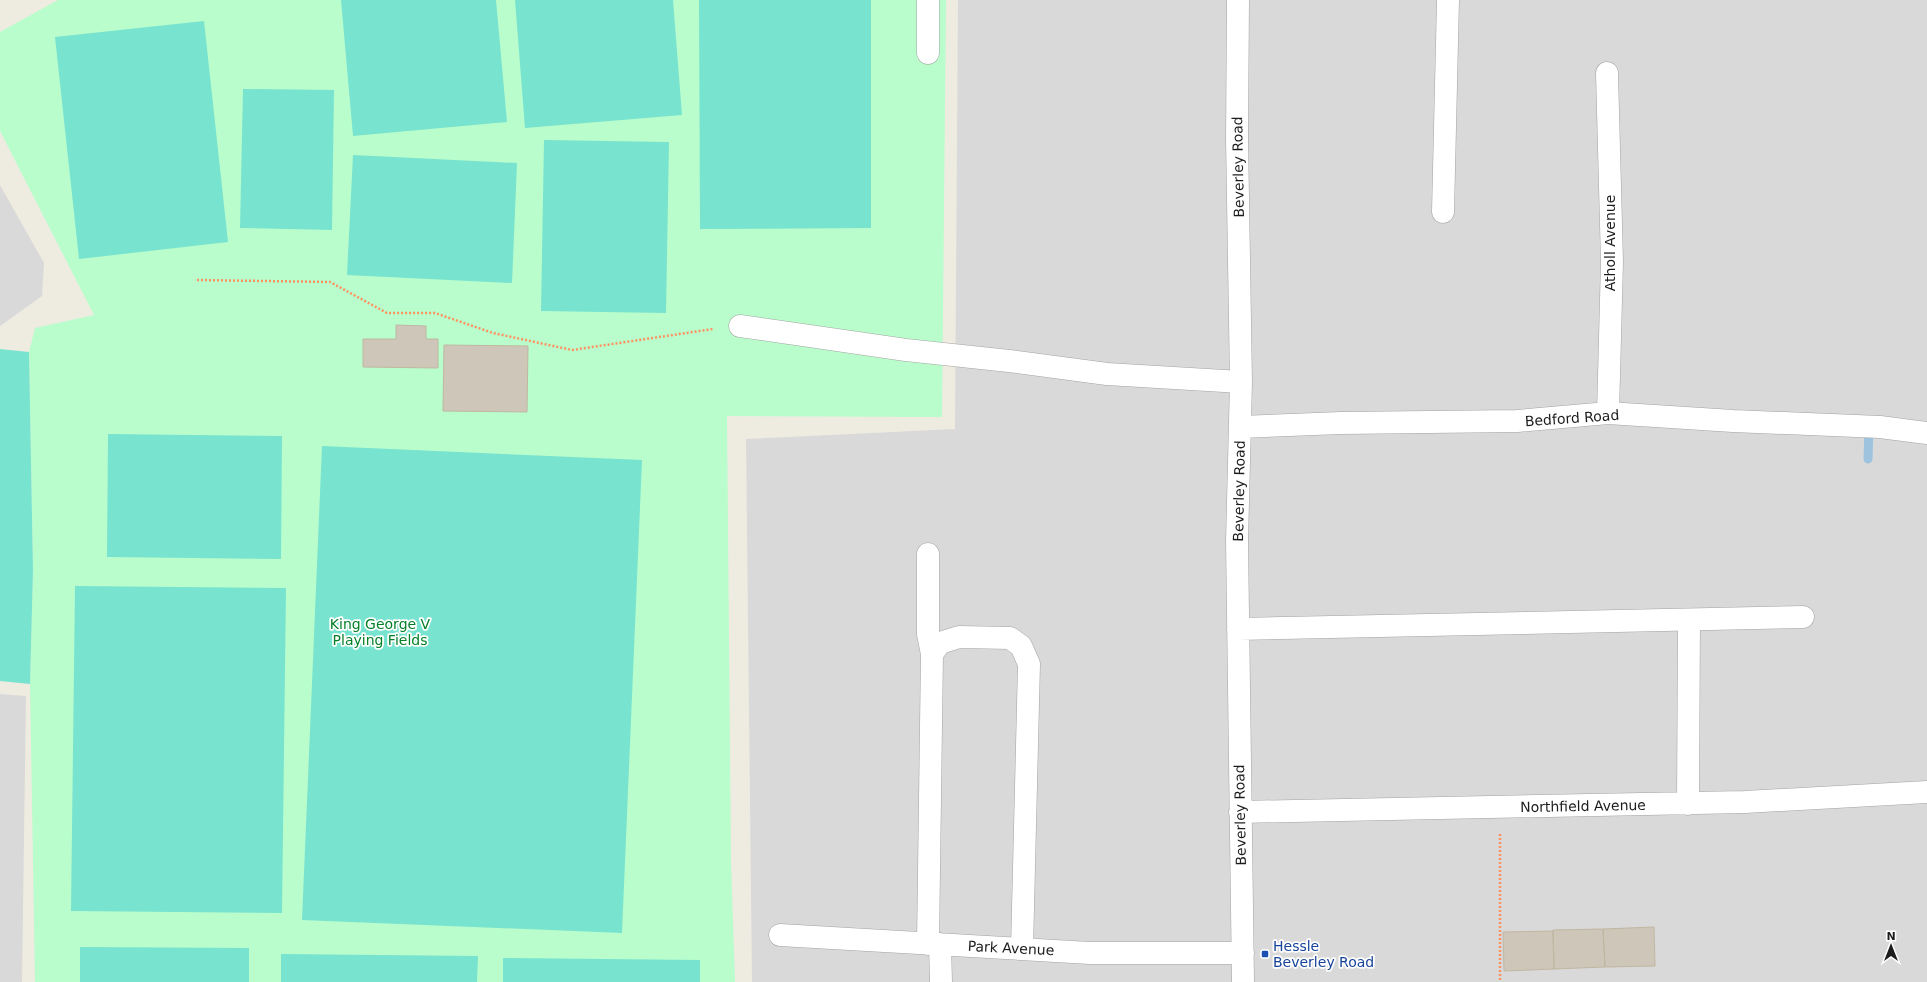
<svg xmlns="http://www.w3.org/2000/svg" width="1927" height="982" font-family="'DejaVu Sans',sans-serif">
	<rect width="100%" height="100%" fill="#eeece0"/>
	<path fill="#dad9d9" d="M958,0h969v982h-1175l-6,-543 209,-10z
		M0,185l44,78 -2,33 -42,30z
		M0,694l26,2 -4,286h-22z"/>
	<path fill="#b9fdcc" d="M58,0h888l-4,417 -215,-1 4,446 4,120h-700l-5,-298 3,-114 -4,-218 6,-24 59,-13 -94,-184v-99z"/>
	<path fill="#78e3cf" d="M341,0h155l11,122 -154,14z
		M515,0h158l9,115 -157,13z
		M699,0h172v228l-171,1z
		M204,21l24,221 -149,17 -24,-222z
		M243,89l91,1 -2,140 -92,-2z
		M544,140l125,2 -3,171 -125,-2z
		M353,155l164,8 -5,120 -165,-8z
		M0,349l29,3 4,218 -3,114 -30,-3z
		M108,434l174,2 -1,123 -174,-2z
		M322,446l320,14 -20,473 -320,-13z
		M75,586l211,2 -4,325 -211,-2z
		M80,947l169,1v34h-169z
		M281,954l197,2 -1,26h-196z
		M503,958l197,2v22h-197z"/>
	<g fill="none" stroke-linecap="round" stroke-linejoin="round">
		<path stroke="#9dc3df" stroke-width="9" d="M1868,459l1,-32"/>
	</g>
	<path fill="#cec7b9" stroke="#c0b6a2" d="M396,325l30,1v13h12v29l-75,-1v-28h33z
		M444,345l84,1 -1,66 -84,-1z
		M1654,927l1,39 -50,1 -2,-38z
		M1603,929l2,38 -51,2 -1,-39z
		M1553,931l1,38 -50,2 -1,-39z"/>
	<g fill="none" stroke-linecap="round" stroke-linejoin="round">
		<g stroke="#a3a3a3" stroke-width="23">
			<path id="minor" d="M928,0v53
				M1238,0l-1,138 4,244 -4,159 6,441
				M1607,73l5,189 -4,151
				M1443,212l5,-212
				M740,326l166,24 103,11 98,13 134,8
				M1240,427l101,-4 176,-2 91,-8 125,8 147,6 47,6
				M928,554v80l4,20
				M1238,629l565,-12
				M1688,804l1,-184
				M1240,812l505,-10 182,-10
				M780,935l310,18h153
				M928,944l4,-290 8,-11 19,-6 51,1 11,8 8,18 -7,285
				M940,944l1,38"/>
		</g>
		<path stroke="#ff9160" stroke-width="2.5" stroke-dasharray="2 2" stroke-linecap="butt" d="M197,280l133,2 57,31h48l58,20 79,17 141,-21
			M1500,834v148"/>
		<use href="#minor" stroke="#fff" stroke-width="22"/>
	</g>
	<rect fill="#1a4fb4" stroke="#fff" stroke-width="1.5" x="1261" y="950" width="8" height="8" rx="2"/>
	<g text-anchor="middle" dominant-baseline="central" stroke-width="3.5" stroke-linejoin="round" paint-order="stroke">
		<g font-size="14" fill="#1c1c1c" stroke="#fff">
			<text transform="translate(1238 167) rotate(-91)">Beverley Road</text>
			<text transform="translate(1610 243) rotate(-90)">Atholl Avenue</text>
			<text transform="translate(1572 418) rotate(-4)">Bedford Road</text>
			<text transform="translate(1239 491) rotate(-89)">Beverley Road</text>
			<text transform="translate(1583 806) rotate(-1)">Northfield Avenue</text>
			<text transform="translate(1240 815) rotate(-91)">Beverley Road</text>
			<text transform="translate(1011 948) rotate(3)">Park Avenue</text>
		</g>
		<g font-size="14" fill="#047f27" stroke="#fff">
			<text x="380" y="624">King George V<tspan x="380" dy="16">Playing Fields</tspan></text>
		</g>
		<g font-size="14" fill="#164399" stroke="#fff" text-anchor="start">
			<text x="1273" y="946">Hessle<tspan x="1273" dy="16">Beverley Road</tspan></text>
		</g>
	</g>
	<g transform="translate(1891 946)" stroke="#ffffff" stroke-width="3" paint-order="stroke">
	<path d="M0-3L7 15L0 10L-7 15Z" fill="#1c1c1c"/>
	<text y="-6" font-size="11" font-weight="bold" text-anchor="middle" fill="#1c1c1c">N</text>
	</g>
</svg>
